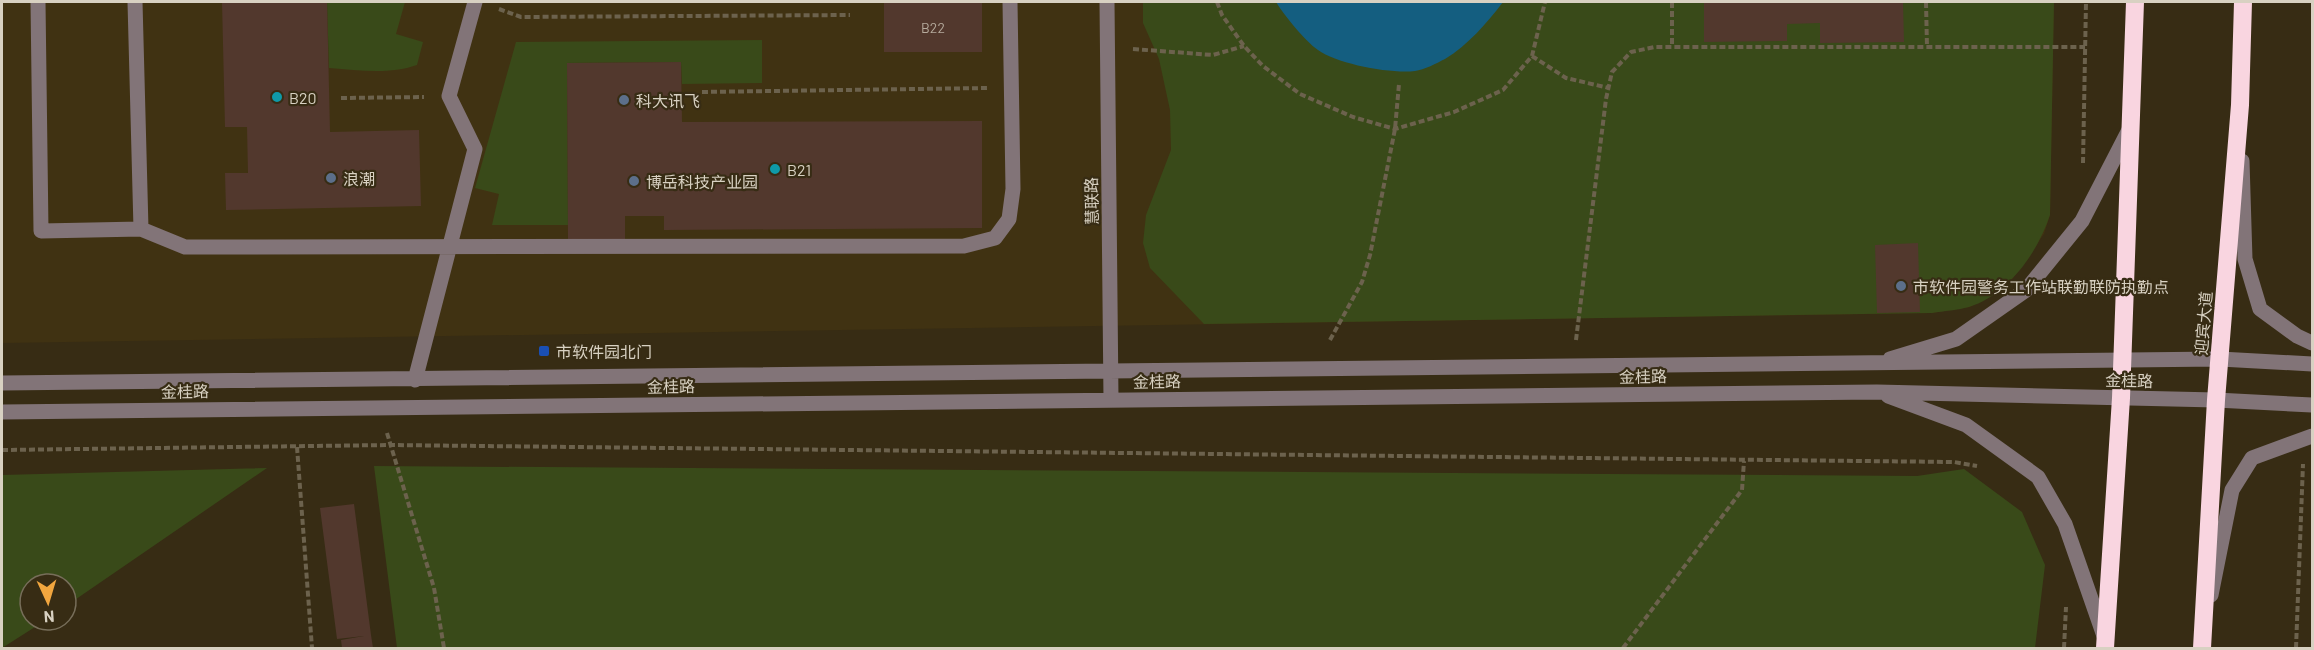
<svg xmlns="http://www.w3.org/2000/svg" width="2314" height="650" font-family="Barlow,'Noto Sans SC',sans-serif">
	<rect width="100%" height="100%" fill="#372c14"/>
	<path fill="#403212" d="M2,2h2052l-4,213 -6,19 -31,44 -20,16 -23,13 -38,6 -1930,30z"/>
	<path fill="#394a19" d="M327,2h78l-9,32 27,8 -6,23c-29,10 -58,5 -88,3z
		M1143,2h911l-4,213c-12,37 -42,80 -81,92 -11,3 -25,4 -37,6l-728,11 -54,-56 -7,-25 3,-28 25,-65 -1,-40 -11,-51 -16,-36z
		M762,40v43l-80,1 -1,-22 -114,1 1,162h-76l7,-31 -24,-6 41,-146z
		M374,466l1543,10 47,-7 58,43 23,53 -10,83h-1638z
		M267,468l-201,138v-22h-36v36h16l-44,28v-173z"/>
	<path fill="#145e80" d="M1276,2h227c-16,21 -35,43 -58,57 -8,4 -21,11 -30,12 -24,3 -78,-7 -97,-21 -13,-9 -34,-35 -42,-48z"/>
	<path fill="#52382d" d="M222,2h105l3,130 89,-2 2,76 -195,4 -1,-37h23l-1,-46h-22z
		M884,2h98v50h-98z
		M1704,2h199l1,40 -84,1v-20l-33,1v17l-83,1z
		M681,62l1,60 300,-1v107l-318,2v-14h-39v23h-57l-1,-176z
		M1918,243l2,69 -43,1 -2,-68z
		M354,504l17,131 2,13h-31l-1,-8 23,-4 -27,3 -17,-131z"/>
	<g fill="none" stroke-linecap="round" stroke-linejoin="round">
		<path stroke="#6c624d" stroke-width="4" stroke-dasharray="6 3" stroke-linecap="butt" d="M1217,2l5,13 22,31 19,20 37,28 53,23 42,12 59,-17 49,-22 29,-34 13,-54
			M1672,2v45
			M1926,2l1,45
			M499,9l22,8 329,-2
			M1133,49l80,6 31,-9
			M1532,56l34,22 43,10
			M702,92l285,-4
			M341,98l83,-1
			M2083,163l3,-161
			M1330,340l32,-58 8,-27 25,-126 4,-45
			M1576,340l30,-241 6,-27 19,-20 24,-5h430
			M387,433l47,155 10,60
			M297,447l15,201
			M2,450l388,-5 1564,17 23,4
			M1623,648l119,-158 2,-29
			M2064,648l2,-41
			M2296,648l7,-184"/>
		<path stroke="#827478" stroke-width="15" d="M38,2l3,229 100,-2 44,18 779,-1 31,-8 14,-19 4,-30 -3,-187
			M135,2l6,227
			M1107,2l4,397
			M2242,161l3,98 15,50 37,27 15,7
			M1890,359l66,-20 70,-49 56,-69 48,-93
			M415,380l60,-231 -26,-53 26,-94
			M2,383l2218,-24 92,5
			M1888,396l78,29 72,52 27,47 39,112
			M2,412l1875,-20 339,8 96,5
			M2211,595l21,-105 20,-32 60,-22"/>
		<path stroke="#f9d5e0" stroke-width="18" d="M2105,648l16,-250 14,-396
			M2202,648l14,-248 24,-295 3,-103"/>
	</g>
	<g fill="#0f9aa8" stroke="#372c14" stroke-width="2">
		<circle cx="277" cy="97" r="6"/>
		<circle cx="775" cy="169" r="6"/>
	</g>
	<g fill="#5c6f8a" stroke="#372c14" stroke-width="2">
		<circle cx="624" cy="100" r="6"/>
		<circle cx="331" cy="178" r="6"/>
		<circle cx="634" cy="181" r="6"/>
		<circle cx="1901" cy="286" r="6"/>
	</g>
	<rect fill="#1a4fb4" stroke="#372c14" stroke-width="2" x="538" y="345" width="12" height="12" rx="3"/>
	<g text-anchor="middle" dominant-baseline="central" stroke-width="4.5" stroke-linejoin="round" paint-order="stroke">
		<g font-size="14" fill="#b6ab9d">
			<text x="933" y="27">B22</text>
		</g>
		<g font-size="16" fill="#d8d1c2" stroke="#372c14" text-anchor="start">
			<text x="289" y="97">B20</text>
			<text x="636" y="100">科大讯飞</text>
			<text x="787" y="169">B21</text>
			<text x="343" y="178">浪潮</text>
			<text x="646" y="181">博岳科技产业园</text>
			<text x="1913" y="286">市软件园警务工作站联勤联防执勤点</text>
			<text x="556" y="351">市软件园北门</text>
		</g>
		<g font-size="16" fill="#d8d1c2" stroke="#372c14">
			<text transform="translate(1091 201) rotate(-91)">慧联路</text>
			<text transform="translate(2203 323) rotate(-85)">迎宾大道</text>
			<text transform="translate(1643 376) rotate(-1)">金桂路</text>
			<text transform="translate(2129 380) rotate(1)">金桂路</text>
			<text transform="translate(1157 381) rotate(-1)">金桂路</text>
			<text transform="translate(671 386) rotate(-1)">金桂路</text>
			<text transform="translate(185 391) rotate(-1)">金桂路</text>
		</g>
	</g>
	<rect width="2314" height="650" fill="none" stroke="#d8d1c2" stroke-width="6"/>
	<g transform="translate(48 602) rotate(176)"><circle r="28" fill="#372c14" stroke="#776e5a" stroke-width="1.5"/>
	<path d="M0-4.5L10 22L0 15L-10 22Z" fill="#f1a63f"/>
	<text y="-9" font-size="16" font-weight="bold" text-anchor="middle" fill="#d8d1c2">N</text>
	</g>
</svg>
